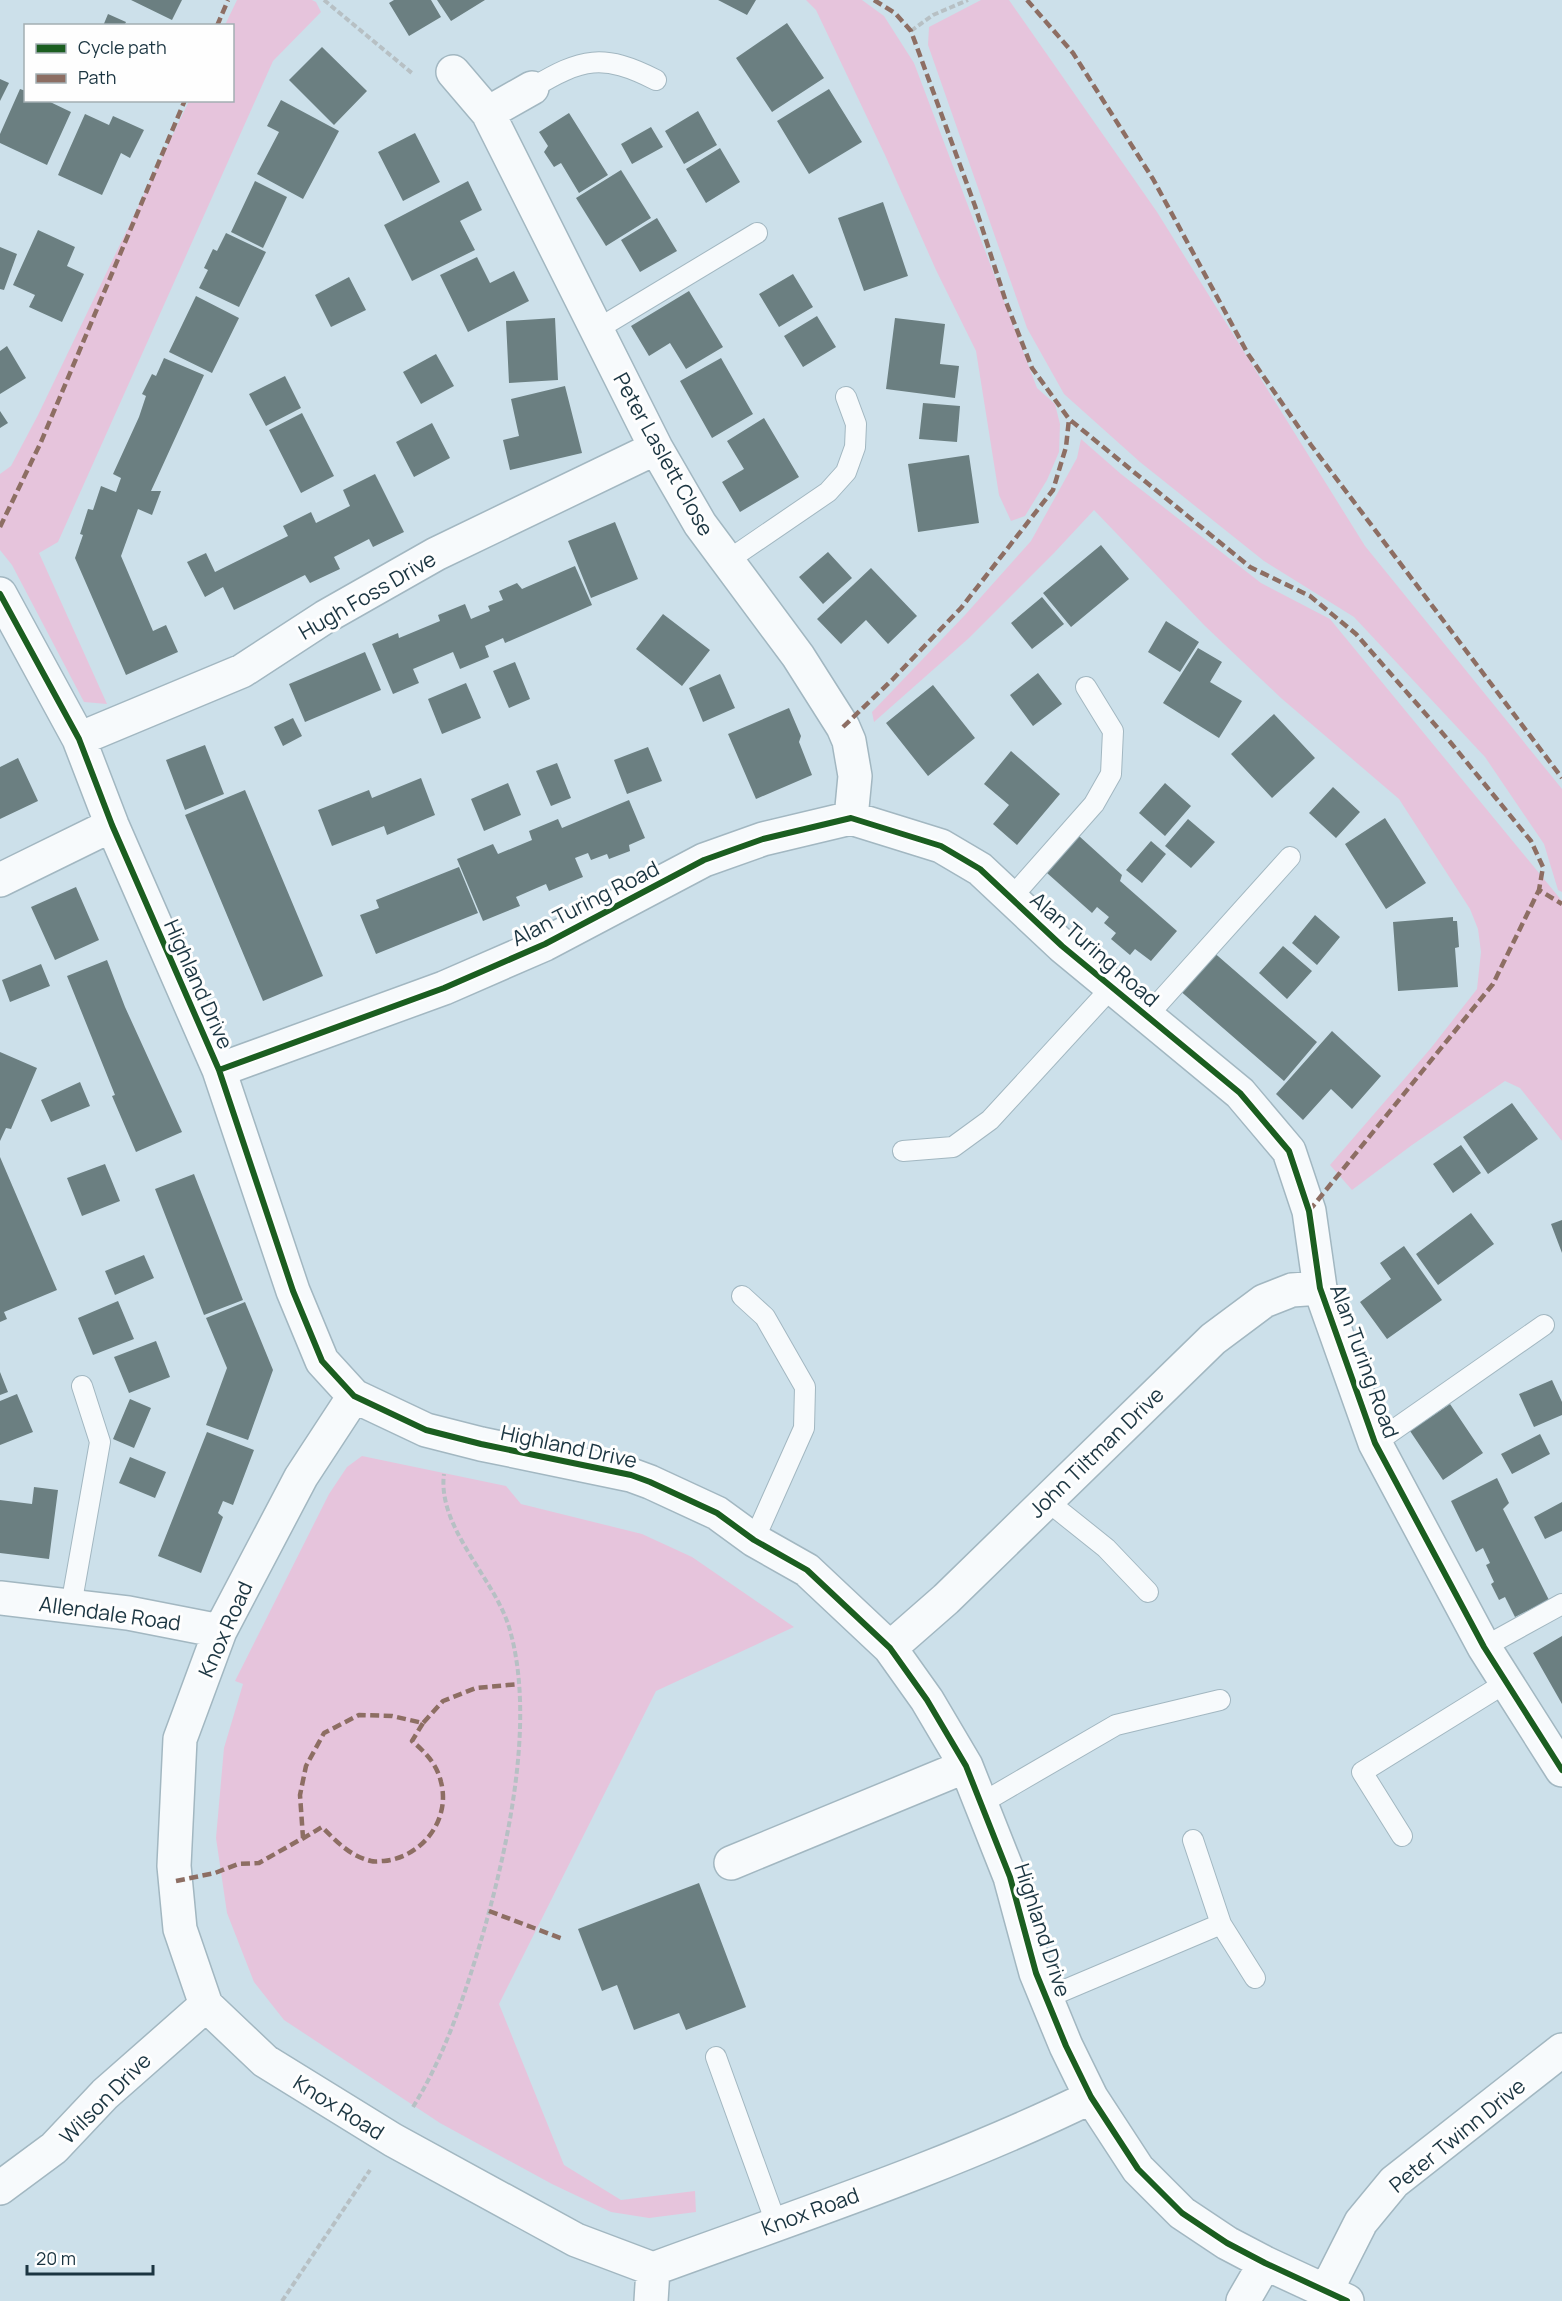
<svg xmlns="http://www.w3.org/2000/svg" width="1562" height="2301" font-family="Manrope,sans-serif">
	<rect width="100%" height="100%" fill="#cce0ea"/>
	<path fill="#e6c4dc" d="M237,0h75l4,2 5,10 -48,49 -215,481 -19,11 68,151 -23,-2 -72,-137 -12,-15v-76l11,-8 27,-51 151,-314 43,-1v-74l-7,-1z
		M806,0h56l22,16 30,47 123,325 18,16 5,20 -1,28 -12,28 -22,36 -14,5 -12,-26 -23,-144 -40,-81 -51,-115 -69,-145z
		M981,0h28l148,212 208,334 197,243v103l-4,-2 -14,-46 -59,-87 -131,-140 -90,-56 -124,-99 -76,-68 -37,-66 -99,-283 1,-18z
		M1081,439l40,35 140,109 69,36 232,282v240l-42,-53 -15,-7 -93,64 -60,45 -22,-25 101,-117 46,-59 4,-37 -3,-23 -8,-20 -71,-110 -118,-101 -76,-72 -111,-116 -40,43 -85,85 -95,84 -2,-10 93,-97 66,-74 46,-83z
		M362,1456l144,30 15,18 121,30 50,23 102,70 -138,64 -157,313 65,161 57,35 74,-9 1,21 -47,6 -38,-6 -59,-28 -112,-61 -156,-103 -30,-38 -27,-69 -11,-75 8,-90 19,-64 -8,-3 94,-187 18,-27z"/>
	<path fill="#6b7f81" d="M131,0h51l-10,20z
		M394,0h37l10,17 -32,19 -20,-33z
		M437,0h48l-34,21z
		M718,0h38l-9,15z
		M108,14l18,8 -2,4h-21z
		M787,23l37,55 -52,34 -36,-54z
		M322,47l45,44 -33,34 -45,-45z
		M0,79l9,4 -9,18z
		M20,89l6,2v9h20l25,12 -24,53 -47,-22v-9z
		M829,89l33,53 -53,32 -32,-53z
		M281,100l58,31 -36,68 -46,-25 22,-42 -12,-6z
		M698,111l19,34 -33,19 -19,-33z
		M569,113l39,62 -29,18 -18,-30 -7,4 -10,-15 4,-6 -9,-14z
		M85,114l24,11 4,-9 31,14 -14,28 -9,-5 -19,42 -44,-20z
		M651,127l12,20 -31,17 -11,-20z
		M415,133l25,49 -37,19 -25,-49z
		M720,148l20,34 -34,21 -20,-34z
		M621,170l30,48 -45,28 -30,-48z
		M255,181l32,16 -24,51 -32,-16z
		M468,181l14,29 -22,11 15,29 -63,31 -28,-56z
		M883,202l25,74 -44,15 -26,-73z
		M657,218l20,33 -37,21 -19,-32z
		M38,230l37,17 -8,19 17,8 -22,48 -33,-15 6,-12 -22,-10z
		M226,233l40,19 -27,55 -40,-19 9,-18 -4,-2 9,-19 4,2z
		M0,247l17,7 -13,36 -4,-1z
		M477,257l13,26 24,-12 15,30 -61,31 -28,-57z
		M793,274l20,33 -34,20 -20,-33z
		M349,277l17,33 -35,17 -16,-32z
		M689,291l34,56 -37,22 -16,-26 -21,13 -18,-30z
		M196,296l43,22 -27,55 -43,-21z
		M817,316l19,31 -33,20 -19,-31z
		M555,318l3,62 -49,3 -3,-62z
		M895,318l50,6 -5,40 19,2 -4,32 -69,-9z
		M7,346l19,32 -26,16v-43z
		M436,354l18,32 -33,18 -18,-32z
		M164,358l40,17 -53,116h10l-9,24 -14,-6 -17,47 32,75 13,-6 12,27 -52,23 -51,-117 8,-23 -3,-1 8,-25 5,1 8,-24 15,6 5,-14 -8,-4 26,-57 7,-21 -4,-2 10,-20 4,2z
		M721,358l32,56 -41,24 -32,-57z
		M285,376l16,32 -35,18 -17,-32z
		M565,386l17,67 -72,17 -7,-30 16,-4 -8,-37z
		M923,403l37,3 -3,36 -38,-3z
		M0,411l8,12 -8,5z
		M302,413l32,63 -33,17 -32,-63z
		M764,418l35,59 -59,35 -18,-30 22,-13 -17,-28z
		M432,423l18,35 -36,19 -18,-35z
		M969,455l10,68 -61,9 -10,-68z
		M375,474l29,58 -31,15 -4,-8 -35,18 6,12 -30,14 -5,-8 -71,35 -11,-23 -18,10 -18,-35 19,-9 9,19 73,-36 -5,-10 28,-14 5,11 34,-17 -7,-16z
		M615,522l23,57 -47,19 -23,-57z
		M1101,545l28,34 -58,48 -28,-34z
		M828,552l24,26 -29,26 -24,-27z
		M575,566l17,39 -87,38 -2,-5 -18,8 4,11 -29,12 -7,-17 -40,17 6,14 -26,11 -21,-50 26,-11 1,5 41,-17 -2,-6 27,-11 6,15 19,-8 -2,-5 15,-6 -4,-9 18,-8 5,6z
		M871,568l46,48 -29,28 -22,-24 -25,24 -24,-25z
		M1042,597l22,27 -32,25 -21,-26z
		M663,614l47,36 -28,36 -46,-37z
		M1166,621l33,21 -19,30 -32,-20z
		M1198,648l24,14 -12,20 32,19 -23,37 -56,-35z
		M365,652l16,38 -76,32 -16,-38z
		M515,662l15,37 -21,9 -16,-37z
		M1038,673l24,31 -29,22 -23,-31z
		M720,674l15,34 -32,14 -14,-34z
		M466,683l15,35 -39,16 -14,-35z
		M933,685l42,53 -47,38 -42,-53z
		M789,708l12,28 -2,6 13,33 -56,24 -28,-65z
		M1274,714l41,44 -43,40 -41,-44z
		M293,718l9,18 -19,10 -9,-19z
		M205,745l19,49 -39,16 -19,-50z
		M648,747l14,34 -35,13 -13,-34z
		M1011,751l49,43 -43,51 -24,-21 16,-19 -25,-21z
		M18,758l20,43 -38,18v-52z
		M557,763l14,35 -20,8 -15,-35z
		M421,778l14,37 -48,20 -3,-9 -52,20 -14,-36 51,-20 3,8z
		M508,783l13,32 -37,16 -13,-32z
		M1165,783l26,23 -26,30 -26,-23z
		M1333,787l27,25 -24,26 -27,-25z
		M245,790l78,186 -60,25 -78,-186z
		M629,800l16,38 -16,7 1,6 -21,8 -2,-5 -16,6 -3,-7 -13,5 8,19 -34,14 -3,-7 -30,13 4,9 -37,15 -26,-62 36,-15 5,10 34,-14 -3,-9 29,-12 4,9z
		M1385,818l41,65 -40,26 -41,-65z
		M1188,819l27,23 -24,26 -26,-22z
		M1079,836l43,39 -2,6 57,50 -26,30 -16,-12 -5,6 -19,-16 5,-6 -12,-10 5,-6 -12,-10 -5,6 -45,-40z
		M1151,841l15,13 -24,29 -16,-13z
		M459,867l19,46 -102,41 -16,-39 19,-7 -3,-8z
		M76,887l23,53 -44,20 -24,-53z
		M1315,915l25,22 -23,28 -25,-22z
		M1453,917v4h4l2,26 -4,1 3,39 -60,4 -5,-69z
		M1283,946l29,25 -25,28 -28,-26z
		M1211,950l106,92 -33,39 -106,-92z
		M107,960l18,47 57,125 -46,20 -24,-56 3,-1 -48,-119z
		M41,964l9,22 -40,16 -8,-22z
		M1332,1031l49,45 -29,33 -21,-20 -28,31 -27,-26z
		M0,1052l37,16 -26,61 -5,-1 -6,13z
		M80,1082l10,24 -39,16 -10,-22z
		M1512,1103l26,36 -50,35 -25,-37z
		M1461,1145l20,28 -28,20 -20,-29z
		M0,1157l57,133 -53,22 3,7 -7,3z
		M105,1164l15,37 -38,15 -15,-38z
		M194,1174l49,126 -39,15 -49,-126z
		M1471,1213l23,31 -56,41 -22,-31z
		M1562,1220v33l-11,-29z
		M1404,1246l38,54 -55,39 -27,-37 31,-23 -11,-16z
		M144,1255l10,23 -39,17 -10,-24z
		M118,1301l16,38 -41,16 -15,-37z
		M245,1302l28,68 -25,70 -42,-15 21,-57 -21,-50z
		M156,1341l14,36 -41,16 -15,-36z
		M0,1372l8,20 -8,3z
		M1552,1380l10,22v13l-28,12 -15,-33z
		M17,1394l16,38 -33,13v-44z
		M130,1399l21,9 -17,40 -21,-9z
		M1450,1404l33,49 -40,27 -33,-49z
		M207,1432l47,18 -21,55 -10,-4 -5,12 5,4 -22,56 -43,-17z
		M1540,1434l10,20 -38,20 -11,-20z
		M130,1457l36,15 -11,26 -36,-15z
		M1497,1478l12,25 -6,6 46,91 -34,17 -10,-20 -6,3 -8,-16 3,-2 -8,-17 4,-2 -7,-15 -7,4 -25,-51z
		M34,1487l24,3 -9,69 -49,-6v-53l32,4z
		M1562,1502v29l-17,8 -11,-22z
		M1562,1636v68l-29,-51z
		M699,1883l47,124 -60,23 -7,-17 -45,17 -17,-45 -15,6 -24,-62z"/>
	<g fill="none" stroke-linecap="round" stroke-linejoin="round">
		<g stroke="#a2b7c1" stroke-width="22">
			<path id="lane" d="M532,88c50,-30 71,-35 124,-8
				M596,330l161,-97
				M727,561l101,-69 18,-20 9,-25 1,-23 -10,-27
				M1011,898l83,-94 17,-30 2,-43 -27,-44
				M1148,1015l142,-158
				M903,1151l50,-4 37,-27 122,-133
				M742,1296l23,21 40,70 -1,41 -50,112
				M1375,1443l169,-118
				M1046,1500l60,48 42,44
				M71,1606l29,-164 -18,-56
				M1484,1647l78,-43
				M980,1804l136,-79 104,-25
				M1402,1836l-40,-64 145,-90
				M1193,1840l28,84 34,54
				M1046,1998l175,-74
				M716,2057l60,166"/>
		</g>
		<g stroke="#a2b7c1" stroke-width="36">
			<path id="street" d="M453,72l35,41 168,335 44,76 98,132 45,71 6,14 6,35 -4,42
				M488,113l44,-25
				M0,594l79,145 33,86 107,245 74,221 29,70 32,35 72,34 55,14 150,31 19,7 67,31 37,27 53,30 83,78 37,52 39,66 44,111 26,96 30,73 25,51 47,72 44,44 45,30 38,20 82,38
				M79,739l163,-68 83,-54 111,-63 220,-106
				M0,880l112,-55
				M219,1070l225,-82 101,-44 159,-84 59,-21 88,-21 90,28 39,23 82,77 178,147 49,58 20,60 11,77 55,155 109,204 78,123
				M354,1396l-53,81 -81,154 -40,108 -6,127 6,63 26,76 59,56 128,79 183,100 77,29c147,-54 297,-103 438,-172
				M0,1598l128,15 92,18
				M890,1648l56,-49 267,-260 51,-38 28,-11 28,-2
				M731,1863l235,-97
				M0,2188l54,-40 51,-54 101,-89
				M1326,2291l35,-69 33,-40 168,-132
				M651,2301l2,-32
				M1243,2301l22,-38"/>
		</g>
		<path stroke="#b7c0c4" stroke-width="4" stroke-dasharray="6 3" stroke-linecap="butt" d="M324,0l89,74
			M911,31l22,-16 35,-15
			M413,2107c31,-50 50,-107 67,-163 27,-92 57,-224 29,-317 -15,-49 -72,-100 -65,-153
			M282,2301l88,-131"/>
		<use href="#lane" stroke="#f7fafc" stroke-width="20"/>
		<use href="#street" stroke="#f7fafc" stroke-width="33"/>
		<path stroke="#8d6e63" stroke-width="4.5" stroke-dasharray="9 4.5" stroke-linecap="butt" d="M874,0l21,13 16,18 64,175 31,96 26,66 37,51 181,148 60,29 46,38 95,109 80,98 12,26 -4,23 23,14
			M1027,0l46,53 80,126 95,175 63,91 251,333
			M217,26l11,-26
			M0,527l41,-85 144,-342
			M843,727l50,-48 68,-71 92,-118 13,-43 3,-28
			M1309,1211l184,-227 46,-94
			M302,1839l20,-12c15,15 28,29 49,34 4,1 9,0 13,0 38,-4 67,-41 57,-79 -4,-18 -16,-30 -29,-41l11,-18
			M176,1881l39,-8 23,-9 21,-1 44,-25 -3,-43 6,-29 18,-33 35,-18 33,1 31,7 20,-22 33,-13 43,-4
			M489,1911l74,28"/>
		<g stroke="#fefefe" stroke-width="10">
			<path id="cycleway" d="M0,594l79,145 33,86 107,245 74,221 29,70 32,35 72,34 55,14 150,31 19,7 67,31 37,27 53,30 83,78 37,52 39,66 44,111 26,96 30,73 25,51 47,72 44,44 45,30 38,20 82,38
				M219,1070l225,-82 101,-44 159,-84 59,-21 88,-21 90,28 39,23 82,77 178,147 49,58 20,60 11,77 55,155 109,204 78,123"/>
		</g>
		<use href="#cycleway" stroke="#1b5e20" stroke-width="6"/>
	</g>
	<g text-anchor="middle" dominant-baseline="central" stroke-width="6" stroke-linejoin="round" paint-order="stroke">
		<g font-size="21" fill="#1b3541" stroke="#fefefe">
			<text transform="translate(664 454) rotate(61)">Peter Laslett Close</text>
			<text transform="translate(367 595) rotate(-30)">Hugh Foss Drive</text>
			<text transform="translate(585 903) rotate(-27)">Alan Turing Road</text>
			<text transform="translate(1095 949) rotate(41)">Alan Turing Road</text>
			<text transform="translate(199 984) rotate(66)">Highland Drive</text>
			<text transform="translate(1365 1361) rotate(70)">Alan Turing Road</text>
			<text transform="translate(569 1446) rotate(12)">Highland Drive</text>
			<text transform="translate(1096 1452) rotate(-44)">John Tiltman Drive</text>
			<text transform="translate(110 1613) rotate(8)">Allendale Road</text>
			<text transform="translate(225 1629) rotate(-66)">Knox Road</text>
			<text transform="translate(1043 1930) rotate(72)">Highland Drive</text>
			<text transform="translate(105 2098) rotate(-45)">Wilson Drive</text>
			<text transform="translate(339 2107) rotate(32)">Knox Road</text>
			<text transform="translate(1457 2135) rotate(-39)">Peter Twinn Drive</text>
			<text transform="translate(810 2211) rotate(-20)">Knox Road</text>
		</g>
	</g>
	<rect x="24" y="24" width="210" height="78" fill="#fefefe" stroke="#a3aeb2" stroke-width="1.5"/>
	<rect x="36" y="44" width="30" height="9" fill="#1b5e20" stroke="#a3aeb2" stroke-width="1.5"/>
	<text x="78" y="54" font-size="18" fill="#1b3541">Cycle path</text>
	<rect x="36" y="74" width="30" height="9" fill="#8d6e63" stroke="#a3aeb2" stroke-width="1.5"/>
	<text x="78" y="84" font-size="18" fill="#1b3541">Path</text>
	<path d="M27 2265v9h126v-9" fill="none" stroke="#1b3541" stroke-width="3"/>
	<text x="36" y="2265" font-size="18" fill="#1b3541" stroke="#fefefe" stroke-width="4.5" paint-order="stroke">20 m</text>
</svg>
